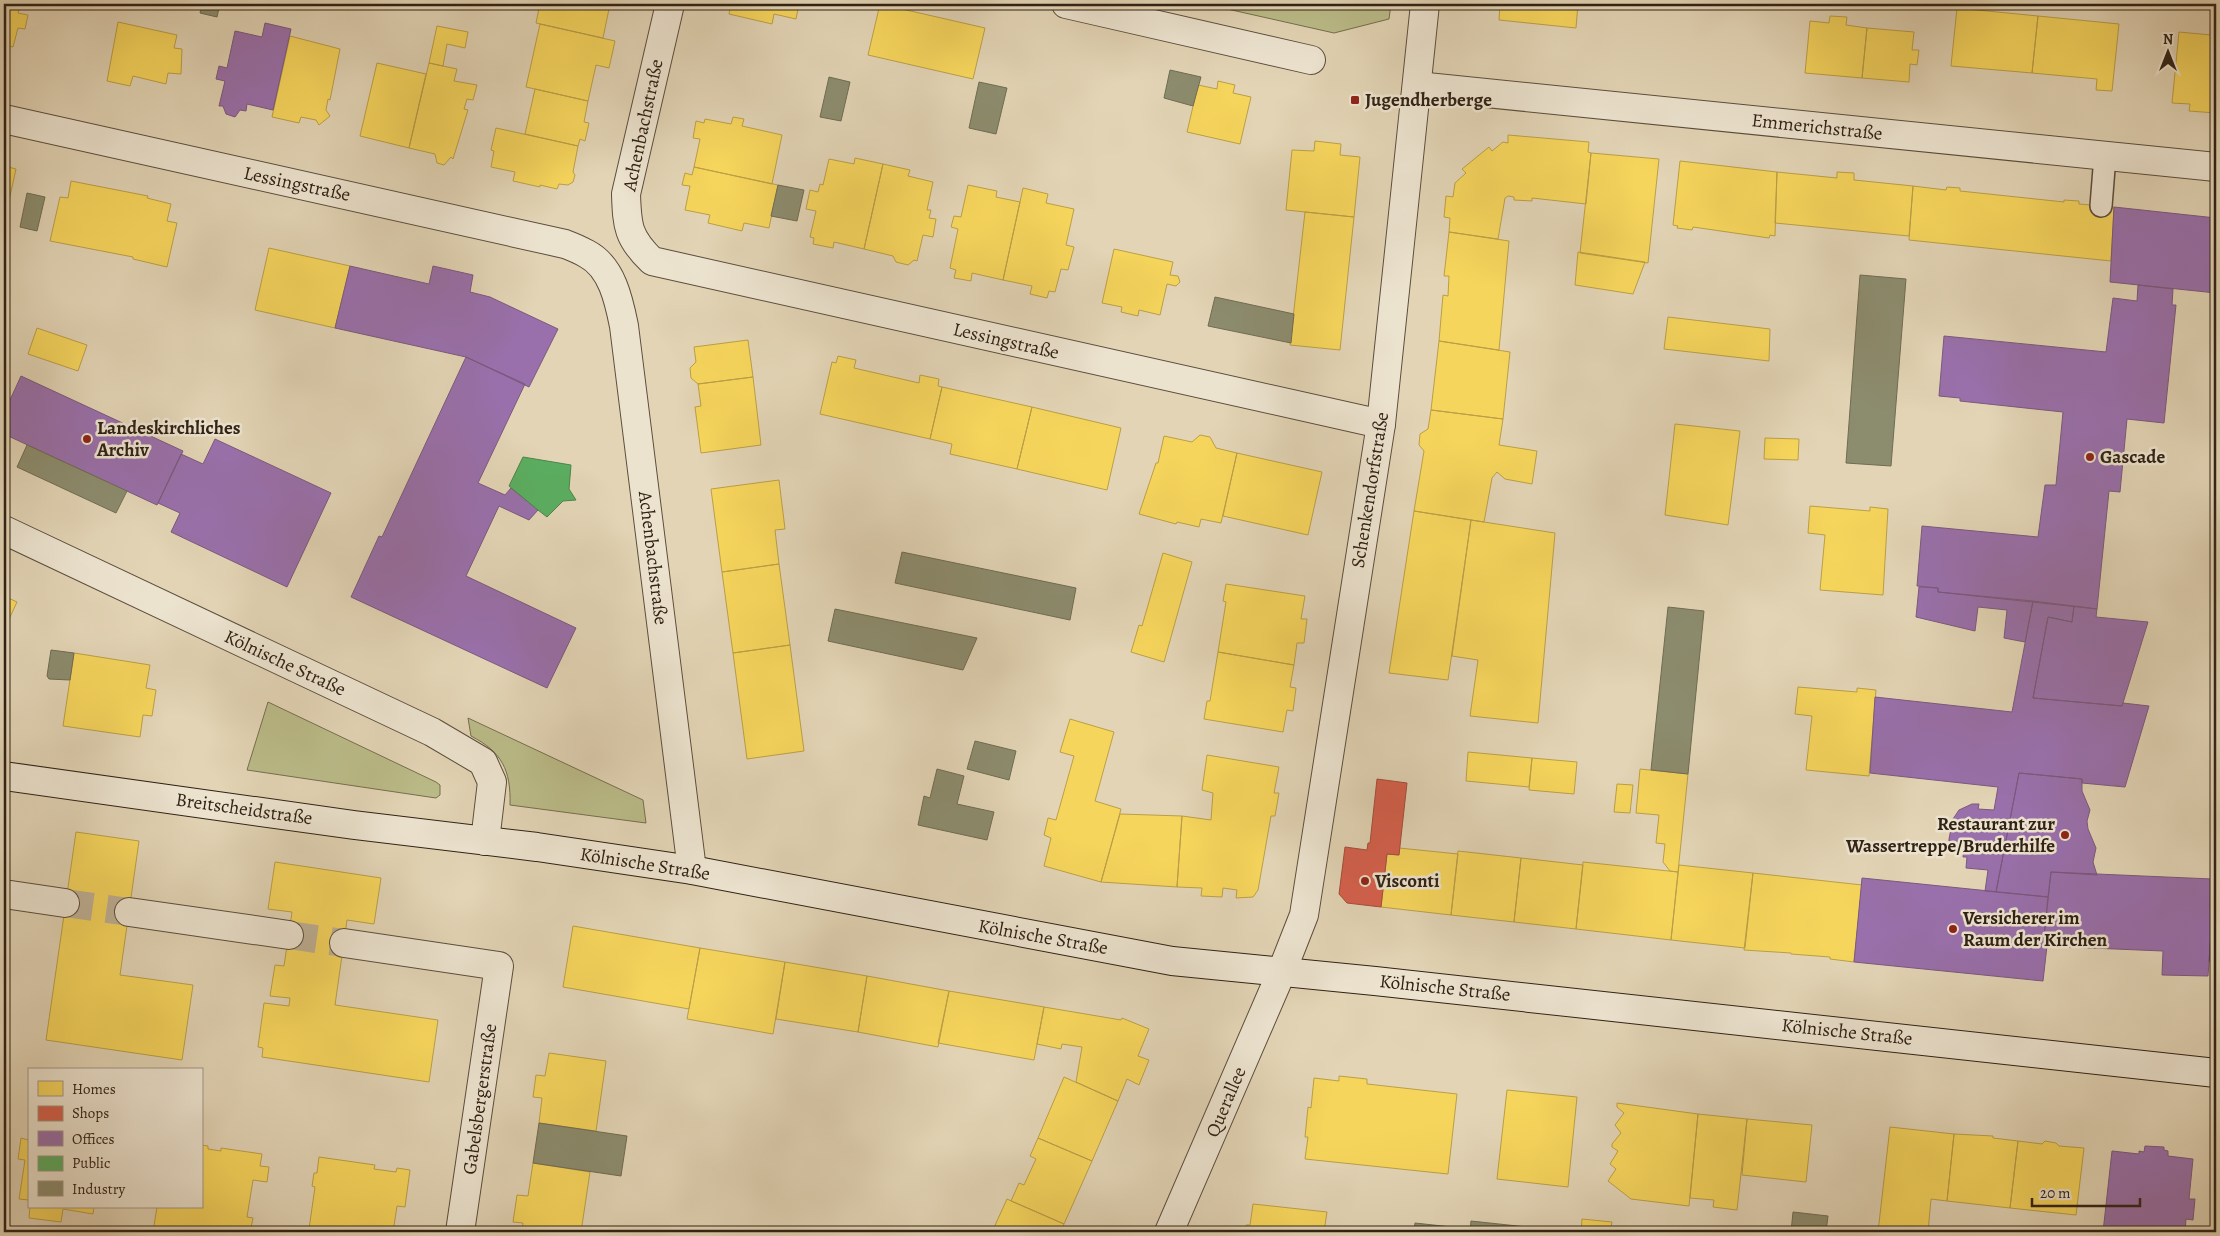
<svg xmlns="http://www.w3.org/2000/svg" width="2220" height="1236" font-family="Alegreya,serif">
	<rect width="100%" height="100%" fill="#e2d4b5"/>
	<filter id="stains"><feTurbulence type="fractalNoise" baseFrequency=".004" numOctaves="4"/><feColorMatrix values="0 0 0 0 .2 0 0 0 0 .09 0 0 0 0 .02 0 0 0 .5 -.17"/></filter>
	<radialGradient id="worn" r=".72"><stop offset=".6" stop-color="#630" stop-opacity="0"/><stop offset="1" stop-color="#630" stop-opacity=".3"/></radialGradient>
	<path fill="#babb88" stroke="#756e4e" d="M1205,4h186l-2,15 -55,14z
		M268,702l168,80 4,3v10l-4,3 -189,-28z
		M468,718l175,82 3,23 -136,-18c1,-35 -8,-53 -39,-69z"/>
	<path fill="#f6d55c" stroke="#bb9f47" d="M4,4h16l-2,9 10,2 -3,14 -7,-1 -5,19 -9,-2z
		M540,4h70l-7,34 -67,-15z
		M731,4h68l-3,15 -22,-5 -2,10 -43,-10z
		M880,4l105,24 -12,51 -105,-24z
		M1500,4h78l-2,24 -77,-8z
		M1957,8l81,8 -6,57 -81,-7z
		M1830,16l17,1 -1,8 21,3 -5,50 -57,-5 5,-52 19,2z
		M2038,16l81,8 -7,67 -16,-1 1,-11 -65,-6z
		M118,22l59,13 -3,13 8,1 -1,25 -13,-1 -2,11 -33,-8 -3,10 -23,-5z
		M540,24l75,17 -6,27 -13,-3 -8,36 -62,-14z
		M437,26l31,6 -3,16 -18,-4 -4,22 -14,-3z
		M1867,28l47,4 -2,18h7l-2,15 -7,-1 -1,18 -47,-4z
		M2179,32l32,3v-2h5v80l-27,-2 1,-7 -18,-1z
		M290,36l50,13 -10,51 -2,-1 -2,11 4,6 -11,9 -3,-5 -15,-3 -2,6 -27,-6z
		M377,63l49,11 -17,74 -49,-12z
		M429,63l28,6 -3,12 23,4 -4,15 -6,-1 -3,10 4,1 -15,49 -2,-2 -7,8 -7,-2 -2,-9 -26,-6z
		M1218,81l17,4 -2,8 18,4 -11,47 -53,-12 11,-47 19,4z
		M535,89l53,12 -4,21 5,1 -4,18 -5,-2 -2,7 -53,-12z
		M733,117l11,2 -2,7 40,9 -10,49 -78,-17 6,-28 -7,-1 3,-17 8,2 1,-4 26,5z
		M496,128l82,18 -5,26 2,3 -2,7 -5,3 -9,-1 -2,5 -17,-4v2l-27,-6 2,-9 -24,-5 3,-16 -3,-1z
		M1508,135l81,7 -1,10 3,1 -5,51 -54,-6v3l-18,-1v-3l-6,-1 -3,2 -7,41 -49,-7 1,-14 -6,-1 2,-21 7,1 2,-14 11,-10 -4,-4 27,-22 3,4 11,-9 5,1z
		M1315,141l26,3 -1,11 20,2 -6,60 -68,-7 6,-60 22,1z
		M1591,153l68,6 -11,104 -68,-10z
		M855,158l28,6 -19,85 -30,-7 -1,6 -20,-4 1,-6 -4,-1 6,-26 -10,-2 4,-19 8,2 2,-8 3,1 6,-26 25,5z
		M1680,161l97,11 -2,64 -5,-1 -1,3 -76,-11 -1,3 -15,-2 1,-2 -5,-1z
		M883,164l27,6 -2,6 25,6 -6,28h4l-2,8 7,1 -3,18 -10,-2 -6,26 -3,-1 -6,5 -12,-3 -3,-6 -29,-7z
		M4,166l12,3 -12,54z
		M694,167l84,18 -9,43 -25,-5 -2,8 -34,-8 2,-8 -25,-5 5,-24 -8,-1 3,-12 7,2z
		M1777,172l60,6v-6l17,1v7l59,6 -4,50 -134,-13z
		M71,181l77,15 -1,2 24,6 -4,17 10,2 -10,44 -34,-8v-2l-83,-16 10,-44 8,1z
		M968,185l29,6 -1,6 24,5 -17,78 -31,-7 -1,8 -17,-3 2,-8 -6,-2 8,-39 -7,-2 3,-11 7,1z
		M1913,186l33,4 1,-3 13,1v3l104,11v-2l15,1v3l35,3 -3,54 -202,-21z
		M1023,188l25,6 -2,9 28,6 -8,36 8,2 -6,23 -7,-1 -6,23 -6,-1 -2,7 -17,-4 2,-8 -29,-6z
		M1305,212l49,5 -14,133 -50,-5z
		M1449,232l60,9 -10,109 -60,-9 4,-46 5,1 1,-20h-5z
		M269,248l81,18 -15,62 -80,-18z
		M1114,249l59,13 -3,13 8,1 2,6 -4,4 -9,-2 -7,31 -21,-5 -1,6 -17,-4 1,-5 -20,-4z
		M1578,252l67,10 -12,32 -58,-9z
		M1668,317l102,12 -1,32 -105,-12z
		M37,328l50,17 -9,26 -50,-17z
		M748,340l5,37 -55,7 -7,-6 -1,-10 6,-6 -2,-15z
		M1439,341l71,11 -7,67 -72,-9z
		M838,356l18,4 -2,8 65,15 1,-8 19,4 -1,7 4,1 -12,52 -110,-25 12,-52 4,1z
		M753,377l8,68 -60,8 -6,-46 6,-1 -3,-22z
		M942,387l90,20 -15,62 -67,-15 2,-10 -22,-5z
		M1032,407l89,21 -14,62 -90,-21z
		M1431,410l72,9 -4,26 38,6 -5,33 -27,-5 -8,-7 -5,6 -8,44 -70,-11 10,-60 -5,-6 1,-11 8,-5z
		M1675,424l65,7 -12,94 -63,-10z
		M1200,435l10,2 6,11 21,5 -16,70 -20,-4 -2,8 -22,-5 -1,2 -37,-10 17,-51h2l6,-27 28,6z
		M1765,438l34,1 -1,21 -34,-1z
		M1237,453l85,19 -14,63 -85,-19z
		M779,480l6,49 -10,1 4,34 -57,8 -11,-83z
		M1810,506l60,5v-4l18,2 -5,86 -63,-5 5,-55 -17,-2z
		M1414,511l57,9 -23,160 -59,-7z
		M1471,520l84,13 -17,190 -68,-7 8,-56 -26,-4z
		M1163,553l29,9 -28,100 -33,-10 8,-27 3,1z
		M779,564l11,81 -57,8 -11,-81z
		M1226,584l79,12 -4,23h6l-3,24h-7l-3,22 -76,-13 8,-50 -3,-1z
		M4,596l13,6 -13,28z
		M790,645l14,106 -57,8 -14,-106z
		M1218,652l76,13 -4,22 6,1 -3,23 -6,-1 -4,22 -79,-13 3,-18h3z
		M74,653l76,12 -4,23 10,2 -4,26 -9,-1 -3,22 -77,-11z
		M1798,687l59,5v-4l19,2 -7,86 -63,-6 6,-54 -17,-2z
		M1070,719l44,13 -19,69 26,8 -20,73 -57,-16 7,-28 -7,-3 4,-17 8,2 18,-64 -14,-4z
		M1468,752l64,6 -3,29 -63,-6z
		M1207,755l72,12 -5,26h5l-4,23h-4l-13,74 -5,7 -17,1 1,-8 -14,-2 -1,9 -21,-1 1,-8 -25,-1 5,-71 29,4 2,-27 -11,-3z
		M1532,758l45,4 -3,32 -45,-4z
		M1640,769l48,5 -10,98 -8,-1 -7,-9 2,-18 -9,-1 3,-28 -23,-2z
		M1617,784l16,1 -3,28 -16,-1z
		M1120,814l62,2 -5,71 -76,-5z
		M76,832l63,9 -19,134 73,10 -11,75 -136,-20z
		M1399,848l59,6 -7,61 -70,-8 6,-53 12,1z
		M1458,851l63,7 -7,64 -63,-7z
		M1521,858l62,7 -7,64 -62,-7z
		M275,862l106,16 -7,46 -27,-4 -12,85 103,15 -9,62 -167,-25 1,-9 -5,-1 6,-44 25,3 1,-8 -20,-2 5,-31 9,1 8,-54 -24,-3z
		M1583,862l95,10 -7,68 -95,-11z
		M1679,865l74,8 -8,75 -74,-8z
		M1753,873l109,12 -8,77 -24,-3v-2l-39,-3v-1l-47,-3z
		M573,926l127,22 -11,61 -126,-22z
		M700,948l85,14 -12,72 -86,-15z
		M785,962l82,14 -9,56 -82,-13z
		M867,976l82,15 -11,56 -80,-15z
		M949,991l95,16 -10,53 -96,-17z
		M1044,1007l77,13 1,-2 27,11 -11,27 11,4 -10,25 -12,-6 -9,22 -42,-19 6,-35 -20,-3 -1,5 -24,-5z
		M549,1053l57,8 -10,70 -57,-8 3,-25 -9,-1 3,-22 9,1z
		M1339,1076l28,3v5l90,10 -9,80 -143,-15 3,-22h-3l3,-30 3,1 3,-30 25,3z
		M1064,1077l54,24 -26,60 -54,-23z
		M1507,1090l70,7 -9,90 -71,-8z
		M1617,1103l81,11 -9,92 -58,-7 -23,-18 8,-12 -6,-5 8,-13 -6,-4v-3l9,-11 -6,-8 9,-12 -7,-6z
		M1698,1114l49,5 -10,91 -24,-3 1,-7 -24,-2z
		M1747,1119l65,6 -6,57 -64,-7z
		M1890,1127l64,7 -7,67 -16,-2 -3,33h-50z
		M1954,1134l39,2v2l25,3 -8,67 -63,-7z
		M29,1135v65l-10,-1 6,-39 -7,-1 3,-21 7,2z
		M1038,1138l54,23 -28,63 -53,-23 8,-18 5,2 12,-26 -6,-3z
		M2018,1141l24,3 3,-3 11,2 3,3 25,2 -8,67 -66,-7z
		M201,1145l7,1v3l13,2v-3l41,6 -2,12 9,1 -2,15 -14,-2 -6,37 6,1 -3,14h-97l4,-25h44z
		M319,1157l56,8 -1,4 22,3 1,-4 13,2 -5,37 -8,-1 -4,26h-88l1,-3h3l6,-42 -3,-1 2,-13h3z
		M533,1163l57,9 -9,60h-59l1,-9 -10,-1 4,-27 11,1z
		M1007,1199l57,25 -3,8h-69z
		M1253,1204l74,8 -3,20h-79l1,-7h4z
		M30,1207h64l-1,7 -30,-5 -2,13 -32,-4z
		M1582,1219l30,3 -2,10h-29z"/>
	<path fill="#d6604d" stroke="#a44d3c" d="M1377,779l30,4 -8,72 -12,-1 -6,53 -34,-4 -8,-9 6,-47 22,3 1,-7h2z"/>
	<path fill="#9970ab" stroke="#7a597e" d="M265,23l26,6 -18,81 -26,-6 -1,7 -6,-1 -5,7 -9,-3 -3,-8h-4l6,-25 -9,-2 3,-13 8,2 8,-37 27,6z
		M2114,207l102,11v75l-106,-11z
		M350,266l79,18 4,-18 40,9 -3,17 20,5 68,32 -29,58 -63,-30 -131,-29z
		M2138,285l35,4 -1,16h4l-12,118 -37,-4 -7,73 -11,-1 -12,118 -159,-17v-4l-21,-2 5,-60 116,11 7,-52h11l7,-73 -103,-11v-3l-21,-2 5,-60 162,16 7,-54 24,3z
		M466,357l59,27 -47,99 27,12 6,-7 27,22 -9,10 -30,-14 -33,70 110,52 -29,60 -196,-91 28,-61 3,1z
		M21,376l162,75 -26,54 -153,-71v-21z
		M215,439l116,54 -44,94 -116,-55 9,-19 -22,-10 23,-49 22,10z
		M1919,587l19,1v4l95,9 -8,41 -21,-4 3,-28 -29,-3 -3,24 -59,-14z
		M2033,601l41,5 -2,16 -24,-5 -15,81 89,8 1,-3 26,3 -24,81 -43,-4v-4l-63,-6 -23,119 -11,-1 3,-21 -22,-2 1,-11h-4l2,-14 -16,-2v-2l4,-20 6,-9 13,-6h7l-1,5 16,1 4,-23 -128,-14 5,-76 137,15z
		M2074,606l23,3 -1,8 52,5 -26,84 -89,-8 15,-81 24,5z
		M2019,773l63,6v12l8,19 -3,11 1,8 8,19 -3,14 4,13 -46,-3 -3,25 -52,-5z
		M2051,872l161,7 -2,28h3l-5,69 -46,-1 1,-24 -120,-5z
		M1862,878l186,19 -5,49h4l-4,35 -189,-19z
		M2213,907h3v54h-7z
		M2145,1146l19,1v3l4,1v5l25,3 -4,40h6l-2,21 -7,-1 -1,13h-82l9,-81 27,3v-3l5,1z"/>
	<path fill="#5aae61" stroke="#4d844a" d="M523,457l48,8 -2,24 7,11 -13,1 -16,16 -9,-7 -29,-24z"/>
	<path fill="#8c8c6e" stroke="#706c53" d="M202,4h18l-3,13 -17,-4z
		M1170,70l31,7 -8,29 -29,-8z
		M829,77l21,5 -9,39 -21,-4z
		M979,82l28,6 -11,46 -27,-6z
		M778,185l26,5 -7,31 -26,-5z
		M27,193l18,4 -8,34 -17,-4z
		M1860,275l46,4 -15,187 -45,-3z
		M1215,297l79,17 -3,29 -83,-17z
		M27,445l100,46 -11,22 -99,-46z
		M902,552l174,36 -6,32 -175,-37z
		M1668,607l36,4 -16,163 -37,-4z
		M835,609l142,29 -14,32 -135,-29z
		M51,650l23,3 -4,27 -21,-1 -2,-3z
		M975,741l41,10 -7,29 -42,-11z
		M937,769l27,7 -7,28 37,8 -7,28 -69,-15 6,-29 6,2z
		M539,1123l88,13 -6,40 -88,-13z
		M1793,1212l35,4 -2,16h-35z
		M1471,1221l93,10 -1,1h-93z
		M1415,1223l55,6v3h-56z"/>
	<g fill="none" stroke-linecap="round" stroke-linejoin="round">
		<path stroke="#beb095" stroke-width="28" stroke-dasharray="28 14" stroke-linecap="butt" d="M65,903l64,9
			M289,935l55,8"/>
		<g stroke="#5c4e3d" stroke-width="24">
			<path id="service" d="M2101,206l4,-50"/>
		</g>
		<g stroke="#5c4e3d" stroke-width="30">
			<path id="minor" d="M670,4l-44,190c1,32 2,44 26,67l729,163
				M1066,4l245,56
				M1417,86l799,81
				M4,119l561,125c8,3 15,6 22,10 25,13 32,47 37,72l68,544
				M4,530l428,202 51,30 9,20 -7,59
				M4,894l61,9
				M129,912l160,23
				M344,943l155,23 -39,266"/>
		</g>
		<g stroke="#5c4e3d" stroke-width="30">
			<path id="tertiary" d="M1169,1232l113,-261 22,-56 77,-491 44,-420"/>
		</g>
		<g stroke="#302215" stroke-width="30">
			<path id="secondary" d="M4,776l350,49 183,22 155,23 480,91 203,20 841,92"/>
		</g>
		<use href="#service" stroke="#ece3cf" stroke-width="21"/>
		<use href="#minor" stroke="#ece3cf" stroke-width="28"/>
		<use href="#tertiary" stroke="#ece3cf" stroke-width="28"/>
		<use href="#secondary" stroke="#ece3cf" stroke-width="28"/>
	</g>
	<g fill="#8f2418" stroke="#ece3cf" stroke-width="2">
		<rect x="1350" y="95" width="10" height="10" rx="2.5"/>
		<circle cx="87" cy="439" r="5"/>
		<circle cx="2090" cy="457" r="5"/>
		<circle cx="2065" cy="835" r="5"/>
		<circle cx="1365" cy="881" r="5"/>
		<circle cx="1953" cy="929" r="5"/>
	</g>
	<g text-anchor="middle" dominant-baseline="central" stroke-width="5" stroke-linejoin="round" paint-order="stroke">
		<g font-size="19" font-weight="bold" fill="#302215" stroke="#ece3cf" text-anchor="start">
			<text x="1365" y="100">Jugendherberge</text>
			<text x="97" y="428">Landeskirchliches<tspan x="97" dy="22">Archiv</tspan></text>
			<text x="2100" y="457">Gascade</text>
			<text x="2055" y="824" text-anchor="end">Restaurant zur<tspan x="2055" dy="22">Wassertreppe/Bruderhilfe</tspan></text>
			<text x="1375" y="881">Visconti</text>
			<text x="1963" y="918">Versicherer im<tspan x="1963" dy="22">Raum der Kirchen</tspan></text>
		</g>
		<g font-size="19" fill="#302215" stroke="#ece3cf">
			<text transform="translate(643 125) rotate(-78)">Achenbachstraße</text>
			<text transform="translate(1817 127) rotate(6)">Emmerichstraße</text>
			<text transform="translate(297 184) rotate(12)">Lessingstraße</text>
			<text transform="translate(1006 341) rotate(13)">Lessingstraße</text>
			<text transform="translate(1370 490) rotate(-81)">Schenkendorfstraße</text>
			<text transform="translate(653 558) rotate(83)">Achenbachstraße</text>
			<text transform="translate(285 663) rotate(25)">Kölnische Straße</text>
			<text transform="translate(244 809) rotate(8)">Breitscheidstraße</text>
			<text transform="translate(645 864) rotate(9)">Kölnische Straße</text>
			<text transform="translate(1043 937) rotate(10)">Kölnische Straße</text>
			<text transform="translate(1445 988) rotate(6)">Kölnische Straße</text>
			<text transform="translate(1847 1032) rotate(6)">Kölnische Straße</text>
			<text transform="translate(480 1099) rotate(-82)">Gabelsbergerstraße</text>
			<text transform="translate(1226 1102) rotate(-67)">Querallee</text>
		</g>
	</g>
	<rect width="2220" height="1236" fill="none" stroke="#e2d4b5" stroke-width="20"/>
	<rect x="5" y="5" width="2210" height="1226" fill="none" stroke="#302215" stroke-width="2.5"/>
	<rect x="10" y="10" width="2200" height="1216" fill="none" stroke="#302215"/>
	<rect x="28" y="1068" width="175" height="140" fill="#ece3cf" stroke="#a19685"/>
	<rect x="38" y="1081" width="25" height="15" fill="#f6d55c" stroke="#a19685"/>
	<text x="72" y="1094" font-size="15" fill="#302215">Homes</text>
	<rect x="38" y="1106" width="25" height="15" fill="#d6604d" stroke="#a19685"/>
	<text x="72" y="1118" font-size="15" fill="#302215">Shops</text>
	<rect x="38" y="1131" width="25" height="15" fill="#9970ab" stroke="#a19685"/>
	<text x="72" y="1144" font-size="15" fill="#302215">Offices</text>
	<rect x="38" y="1156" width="25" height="15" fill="#5aae61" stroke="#a19685"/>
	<text x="72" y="1168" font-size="15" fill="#302215">Public</text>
	<rect x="38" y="1181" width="25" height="15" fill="#8c8c6e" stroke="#a19685"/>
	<text x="72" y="1194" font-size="15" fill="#302215">Industry</text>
	<g transform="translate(2168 52)" stroke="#ece3cf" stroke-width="4" paint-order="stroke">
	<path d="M0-4L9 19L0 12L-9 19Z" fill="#302215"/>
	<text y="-8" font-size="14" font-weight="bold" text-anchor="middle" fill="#302215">N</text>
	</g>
	<path d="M2032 1198v8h108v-8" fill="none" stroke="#302215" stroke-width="2.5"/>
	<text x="2040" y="1198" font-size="15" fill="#302215" stroke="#ece3cf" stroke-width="4" paint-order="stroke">20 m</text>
	<rect width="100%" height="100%" filter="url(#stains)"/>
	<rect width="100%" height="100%" fill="url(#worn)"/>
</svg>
